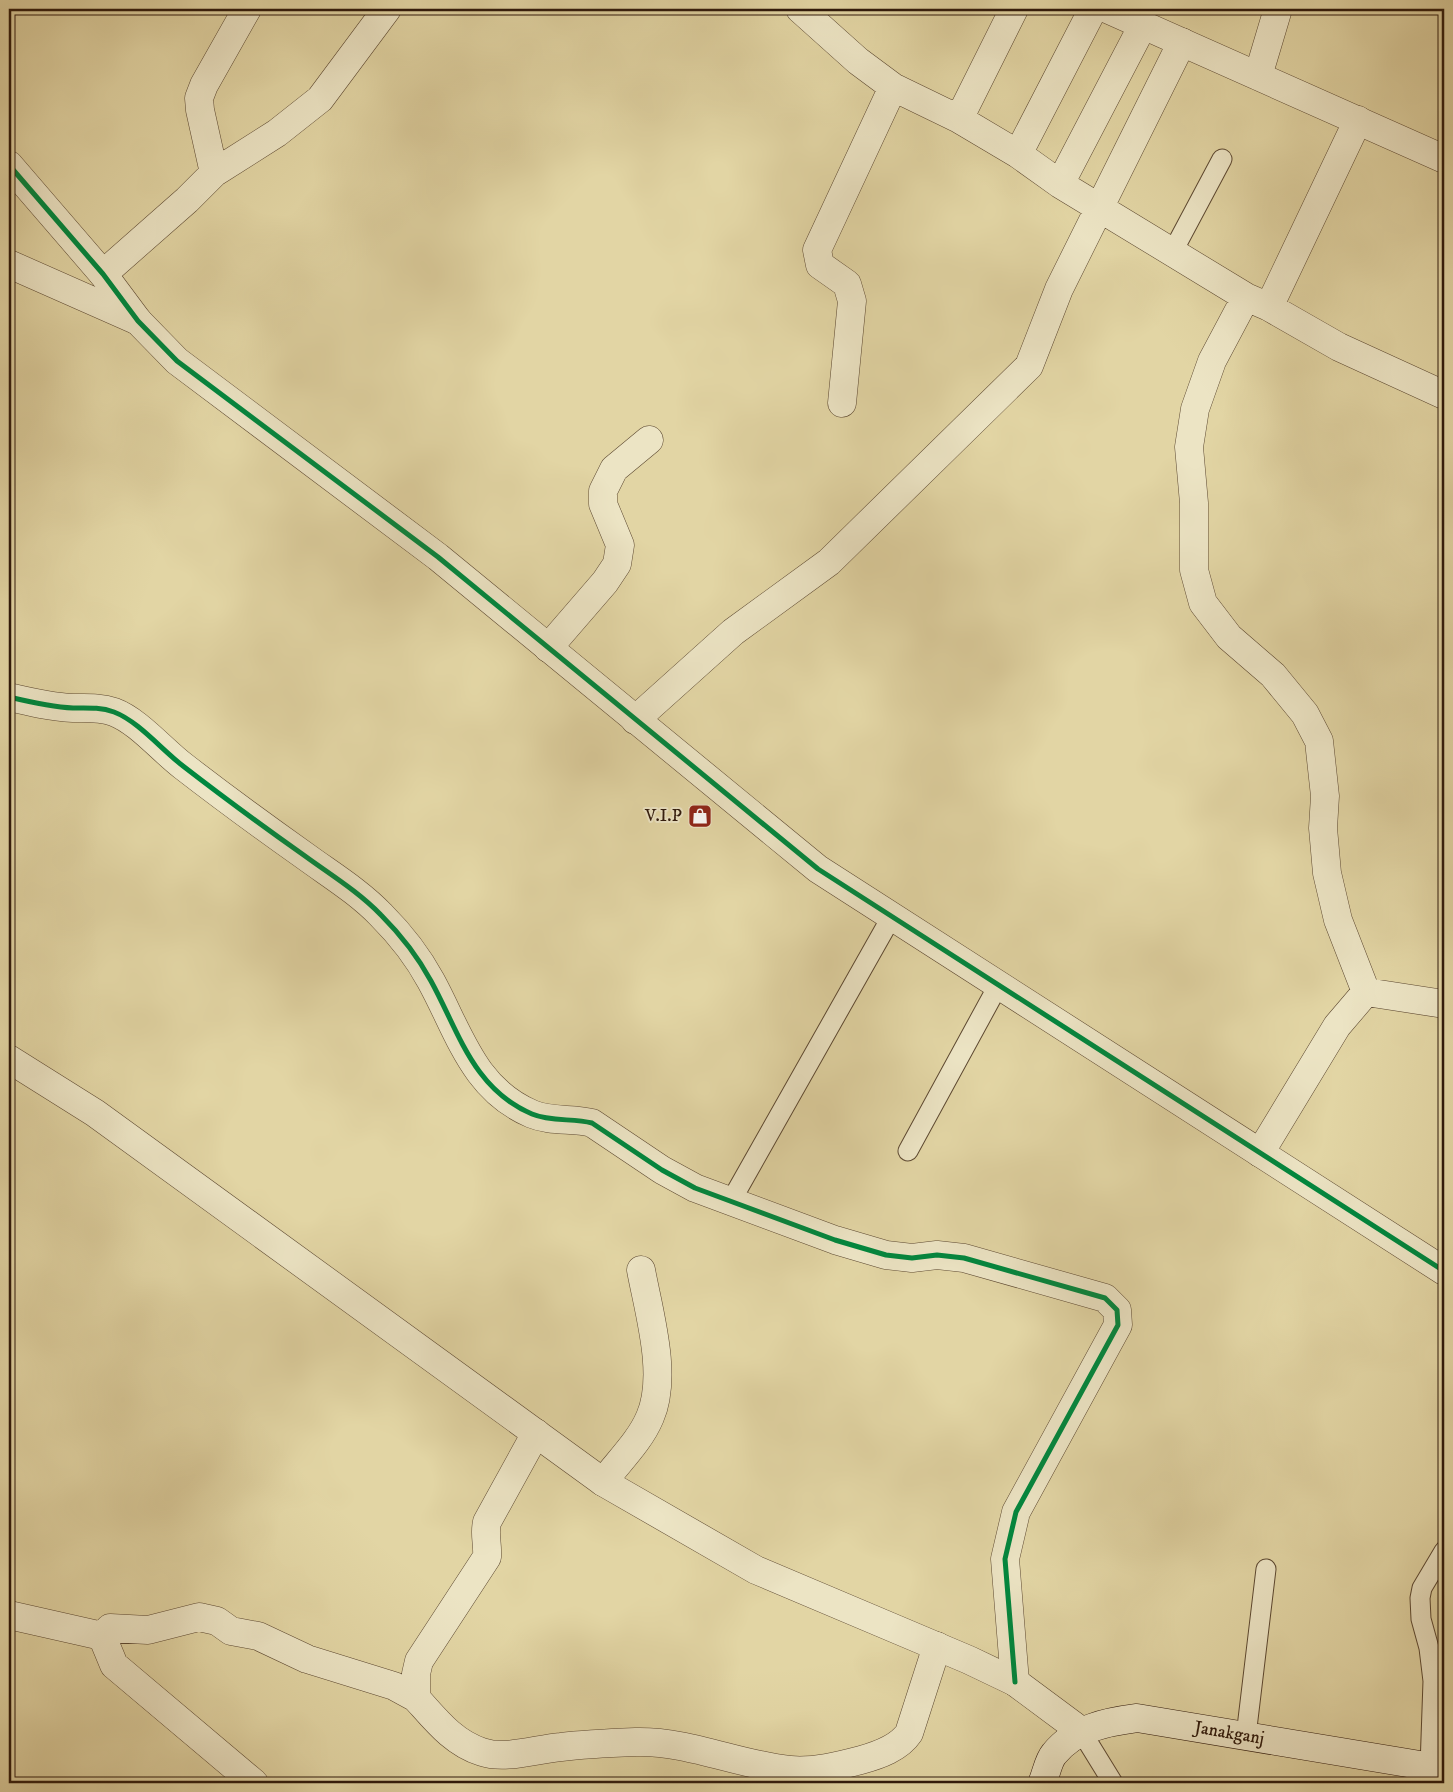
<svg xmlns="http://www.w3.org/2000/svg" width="1453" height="1792" font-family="'IM FELL DW Pica',serif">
	<rect width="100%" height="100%" fill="#e2d5a4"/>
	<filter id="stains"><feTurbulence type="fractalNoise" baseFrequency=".004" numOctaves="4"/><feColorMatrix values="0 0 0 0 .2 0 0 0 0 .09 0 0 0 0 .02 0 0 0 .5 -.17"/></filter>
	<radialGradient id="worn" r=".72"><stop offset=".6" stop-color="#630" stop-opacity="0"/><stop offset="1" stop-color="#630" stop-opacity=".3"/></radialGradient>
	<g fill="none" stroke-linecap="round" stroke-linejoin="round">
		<g stroke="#5c4831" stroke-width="21">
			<path id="service" d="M1172,253l50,-94
				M908,1151l91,-167
				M731,1201l161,-285
				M1081,1731l32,52
				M1246,1736l20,-167
				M1430,1767l3,-86 -4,-33 -8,-29 -1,-21 2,-10 22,-37"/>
		</g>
		<g stroke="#5c4831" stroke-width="29">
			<path id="minor" d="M800,9l58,52 35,26 66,32 59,35 42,30 186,113 23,10 70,40 105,48
				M959,119l55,-110
				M1018,154l75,-145
				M214,173l-14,-63 -1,-12 5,-13 43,-76
				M1060,184l83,-159
				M9,264l129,57
				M103,274l84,-74 27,-27 63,-40 43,-34 67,-90
				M1246,297l-34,64 -17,48 -6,38 5,56v67l9,33 26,34 44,38 32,39 14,27 6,55 -2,32 4,45 11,47 28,72
				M1269,307l89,-187
				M842,403l10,-102 -5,-17 -27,-19 -3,-15 76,-163
				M548,648l57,-66 12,-18 3,-19 -17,-41v-13l11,-22 35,-29
				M9,697c21,5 42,10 64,11 14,0 27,-1 41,4 24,9 48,38 69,54 40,31 81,61 122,90 26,19 54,36 76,59 19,19 37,42 50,66 28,51 42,108 101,133 19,8 41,4 60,9l70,47 33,18 140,52 51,15 26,3 25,-3 27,3 141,40 12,12 1,15 -102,187 -11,47 10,123
				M635,720l98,-88 96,-70 200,-196 30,-77 123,-247
				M1260,1153l77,-127 29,-34 78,12
				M536,1433l-49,89c-3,12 1,22 0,35l-68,104 -3,13v24c19,21 37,45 66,54 24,8 54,-3 79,-5 25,-3 51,-4 76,-5 52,-1 102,23 153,28 25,2 48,-4 71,-10 18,-5 38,-12 48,-27l28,-87
				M603,1482c16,-21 37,-41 47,-65 18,-41 -1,-104 -9,-147
				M9,1615l93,21 12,29 140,118
				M102,1636l8,-8 38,2 51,-13 18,4 14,10 27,5 49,23 87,27 22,12"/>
		</g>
		<g stroke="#5c4831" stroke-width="29">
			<path id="tertiary" d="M1107,9l337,150
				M1258,76l20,-67
				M9,165l94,109 35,47 39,40 261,196 380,312 626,402
				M9,1059l86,54 508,369 153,88 213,90 46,22 66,49"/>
		</g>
		<g stroke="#2f190b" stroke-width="29">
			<g id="secondary">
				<path id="s1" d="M1042,1783c4,-8 6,-22 12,-29 21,-26 52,-32 83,-36l307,51"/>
			</g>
		</g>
		<use href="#service" stroke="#ece4c4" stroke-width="19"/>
		<use href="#minor" stroke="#ece4c4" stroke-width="28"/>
		<use href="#tertiary" stroke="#ece4c4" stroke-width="28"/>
		<use href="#secondary" stroke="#ece4c4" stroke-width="28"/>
		<g stroke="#ece4c4" stroke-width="8">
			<path id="cycleway" d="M9,165l94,109 35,47 39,40 261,196 380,312 626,402
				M9,697c21,5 42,10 64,11 14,0 27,-1 41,4 24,9 48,38 69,54 40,31 81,61 122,90 26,19 54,36 76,59 19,19 37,42 50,66 28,51 42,108 101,133 19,8 41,4 60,9l70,47 33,18 140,52 51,15 26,3 25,-3 27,3 141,40 12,12 1,15 -102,187 -11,47 10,123"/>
		</g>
		<use href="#cycleway" stroke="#00873e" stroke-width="5"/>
	</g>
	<defs>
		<g id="shop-square" transform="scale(1.25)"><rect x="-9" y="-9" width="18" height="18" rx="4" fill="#8f2418" stroke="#ece4c4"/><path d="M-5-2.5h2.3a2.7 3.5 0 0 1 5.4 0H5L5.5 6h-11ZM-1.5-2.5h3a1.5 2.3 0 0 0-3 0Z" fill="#fff"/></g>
	</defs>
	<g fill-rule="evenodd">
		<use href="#shop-square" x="700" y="816"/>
	</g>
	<g text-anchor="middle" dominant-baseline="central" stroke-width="4" stroke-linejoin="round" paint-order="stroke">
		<g font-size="18" fill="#2f190b" stroke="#ece4c4" text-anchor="end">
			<text x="682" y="816">V.I.P</text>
		</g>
		<g font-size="18" fill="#2f190b" stroke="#ece4c4">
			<text stroke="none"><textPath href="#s1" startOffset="218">Janakganj</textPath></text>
		</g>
	</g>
	<rect width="1453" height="1792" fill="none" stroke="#e2d5a4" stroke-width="30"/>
	<rect x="10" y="10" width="1433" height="1772" fill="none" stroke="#2f190b" stroke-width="2.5"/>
	<rect x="15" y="15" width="1423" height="1762" fill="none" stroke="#2f190b"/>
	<rect width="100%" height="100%" filter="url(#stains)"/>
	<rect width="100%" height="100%" fill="url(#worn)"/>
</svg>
